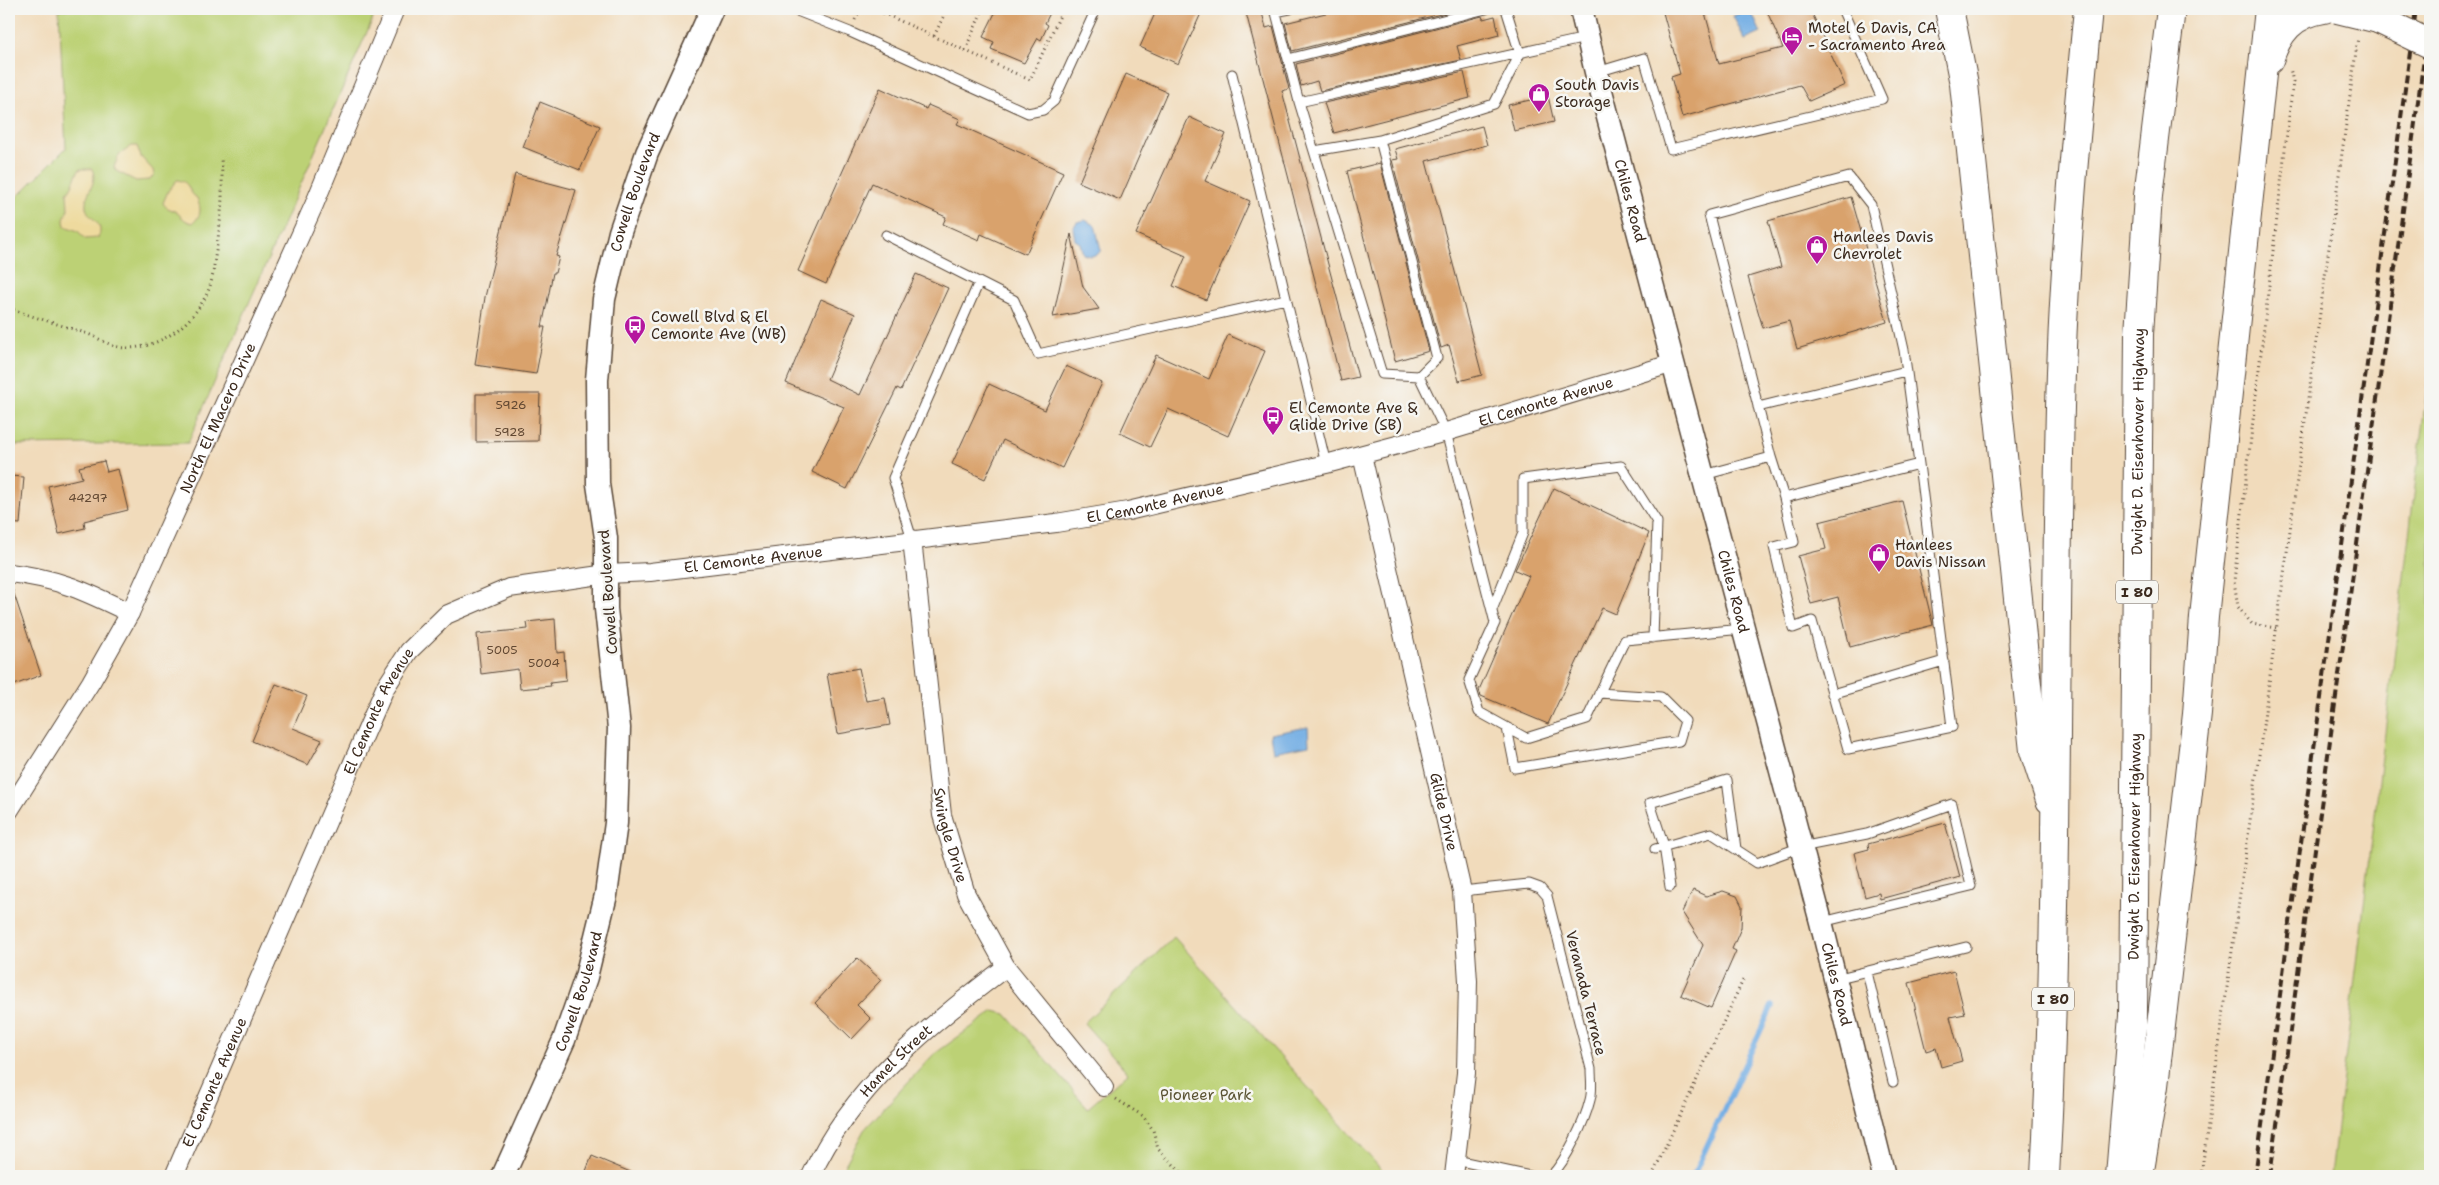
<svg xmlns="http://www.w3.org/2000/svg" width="2439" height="1185" font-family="'Shantell Sans',sans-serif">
	<rect width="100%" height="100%" fill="#f6f6f2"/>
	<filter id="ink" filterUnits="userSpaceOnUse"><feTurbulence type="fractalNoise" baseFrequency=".02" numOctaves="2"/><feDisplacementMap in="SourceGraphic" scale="10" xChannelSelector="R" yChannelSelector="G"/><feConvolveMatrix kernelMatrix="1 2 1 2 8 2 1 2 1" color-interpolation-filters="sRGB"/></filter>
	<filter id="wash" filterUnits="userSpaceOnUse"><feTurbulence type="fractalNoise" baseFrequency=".0096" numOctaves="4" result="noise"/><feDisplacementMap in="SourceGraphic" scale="20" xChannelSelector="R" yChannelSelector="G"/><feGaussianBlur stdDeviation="1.12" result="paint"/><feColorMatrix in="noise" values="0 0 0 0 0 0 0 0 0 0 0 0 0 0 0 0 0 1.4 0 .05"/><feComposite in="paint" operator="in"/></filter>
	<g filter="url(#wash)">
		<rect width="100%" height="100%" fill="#f1dbbb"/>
		<path fill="#bcd174" stroke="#7c7e49" d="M59,9h318l-189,434 -179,2v-240l57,-57z
			M2430,363v813h-99z
			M1174,937l213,239h-548l25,-46 69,-75 61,-44 12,3 82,94 40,-35 -44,-50z"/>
		<path fill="#eeda9e" stroke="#94825e" d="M132,146h5l4,11 12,13 1,5 -5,5 -13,1 -20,-10 -2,-4 5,-12z
			M80,169h12c7,15 -8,23 -6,38 2,13 20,15 12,31l-13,1 -7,-8 -13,-5 -1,-6 4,-11 -1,-16c8,-9 7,-17 13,-24z
			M177,180c14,1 10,12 20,18 4,11 5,17 -4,25 -10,-2 -10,-6 -17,-11 -5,-4 -9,-2 -13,-9l5,-12z"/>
		<path fill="#73aee4" stroke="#576c81" d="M1750,9l11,24 -16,7 -12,-24z
			M1085,220l10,5 6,25 -4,5 -7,1 -7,-2 -3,-11 -5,-3 -2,-12 4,-6z
			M1308,727l1,18 -36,7 -3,-18z"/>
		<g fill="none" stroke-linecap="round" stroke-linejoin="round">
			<path stroke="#73aee4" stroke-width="5.5" d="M1693,1176l79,-170"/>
		</g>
		<g id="blocks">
			<path fill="#d9a26c" d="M997,9h55l-7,14 3,2 -7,15 -3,-2 -14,25 -33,-14 3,-7 -11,-5z
				M1157,9h46l-25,55 -38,-17z
				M1245,9h16l5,19 7,-2 16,63 -7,2 76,286 -17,4z
				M1342,9h119l-169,42 -7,-28z
				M1662,9h42l15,55 64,-16 -17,-39h44l35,76 -36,16 -9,-16 -118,32 -11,-40 9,-3z
				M1482,16l1,3 12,-3 4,19 -42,11 4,14 -141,31 -3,-10 -16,5 -5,-22z
				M1464,72l6,26 -136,35 -10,-30z
				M1126,74l41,18 -47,108 -41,-18z
				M880,88l46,21 2,-4 32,14 -3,5 106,48 -37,82 -45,-20 -2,6 -36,-16 3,-7 -74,-34 -46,101 -28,-13z
				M1548,96l6,26 -40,9 -6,-26z
				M540,102l60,24 -20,44 -57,-23z
				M1189,117l37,17 -21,47 45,20 -44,99 -33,-14 13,-30 -50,-22z
				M1482,126l5,19 -61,16 56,214 -23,6 -10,-36 -8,3 -49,-188 6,-1 -3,-10z
				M1380,163l49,188 -34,10 -48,-190z
				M515,174l61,16 -20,66 3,1 -4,16h-2l-11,54h3l-9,47 -61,-9 10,-68z
				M1851,197l36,125 -90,27 -8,-28 -26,7 -15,-51 33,-10 -13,-46z
				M1071,234l12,53 16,22 -46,8z
				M916,274l32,14 -47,102 -4,-2 -50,101 -35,-17 32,-65 -58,-24 35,-84 34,15 -28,65 33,16z
				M1228,335l37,16 -37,85 -60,-27 -18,38 -30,-14 36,-78 53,24z
				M1066,366l36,17 -40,85 -59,-28 -18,39 -33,-15 37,-80 56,26z
				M476,394h64l-2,47 -62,1z
				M104,461l3,11 11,-3 10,41 -44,11 1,7 -26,6 -11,-48 34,-8 -3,-11z
				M9,476l15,1 -4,47 -11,-1z
				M1554,488l95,45 -33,81 -14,-6 -54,116 -67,-28 -2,-6 50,-114 -14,-6z
				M1902,501l31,124 -83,22 -12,-50 -27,7 -13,-48 28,-7 -7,-27z
				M12,588l29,87 -32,12v-98z
				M555,619l2,34 7,-1 2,29 -16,2 1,3 -31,3 -2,-20 -37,5 -4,-40 51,-5 -1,-7z
				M859,668l7,33 19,-3 5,27 -52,9 -11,-60z
				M276,684l31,12 -14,32 29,12 -14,25 -56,-24z
				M1945,823l15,54 -80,22 -1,-6 -14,4 -11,-44 15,-4 -1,-5z
				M1693,890l13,6 17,-5 14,5 5,10 -1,22 -9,21 4,2 -25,57 -30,-13 22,-50 -21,-33z
				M857,958l24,22 -24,25 14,14 -19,20 -37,-36z
				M1954,971l11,43 -15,3 12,44 -21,6 -5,-19 -10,3 -17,-68z
				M592,1156l48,20h-56z"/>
		</g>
	</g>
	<g filter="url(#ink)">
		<use href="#blocks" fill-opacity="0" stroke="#564536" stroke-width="1"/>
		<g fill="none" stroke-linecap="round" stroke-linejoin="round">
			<g stroke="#564536" stroke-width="11">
				<path id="service" d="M792,9l58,23 178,81 15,-3 11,-9 42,-92
					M1275,9l24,93
					M1275,12l15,-3
					M1586,38l-287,64 83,272 37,2 27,56 49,191 -26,57 10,32 47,26 61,-19 38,-79 118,-11
					M1288,59l198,-50
					M1597,72l47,-14 27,91 211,-50 -40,-90
					M1232,74l94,390
					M1380,140l114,-36 26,-50 -14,-45
					M1314,151l66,-11 57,218 -18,18
					M886,235l128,65 24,54 248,-55
					M1758,407l148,-36
					M1771,457l13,41
					M1704,475l67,-18 -62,-242 140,-38 22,28 33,145 15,114 -135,34 10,44 -20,5 19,81 19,-7 36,128 104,-22 -33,-263
					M912,539l-19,-61 86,-196
					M1492,610l31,-77v-54l98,-13 36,56 -4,116
					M1832,694l112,-33
					M1507,728l8,40 164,-27 6,-20 -24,-24 -62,-4
					M1655,849l56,-16 46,30 44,-16 66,-13 85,-30 19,82 -149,36
					M1670,887l-6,-41 -14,-43 77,-23 9,69
					M1462,891l67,-7 11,4 7,8 44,173c0,10 2,21 -1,31 -5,21 -24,61 -39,76
					M1867,972l26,110
					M1835,979l131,-32
					M1456,1160l74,16"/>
			</g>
			<g stroke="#564536" stroke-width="20">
				<g id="minor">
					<path id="s1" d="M1362,455l100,436 6,90 -2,92 -12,103"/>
					<path id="s2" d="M912,539l30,276 24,79 40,73 98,120"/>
					<path d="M9,573c49,5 78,19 121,40"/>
					<path id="s3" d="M9,811l82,-129 39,-69 184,-408 81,-196"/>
					<path id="s4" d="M174,1176l211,-488 24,-37 37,-36 63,-27 98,-14 43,-2 406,-49 72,-12 198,-47 120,-32 228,-69"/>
					<path id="s5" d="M811,1176c40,-89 119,-151 195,-209"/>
				</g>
			</g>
			<g stroke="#564536" stroke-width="25">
				<g id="tertiary">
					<path id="s6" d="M1581,9l15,63 225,850 63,254"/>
					<path id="s7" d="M503,1176l61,-136 22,-63 20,-82 10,-72 3,-95 -13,-119v-71l-8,-54 -1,-104 7,-81 16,-67 27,-79 65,-144"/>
				</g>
			</g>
			<g stroke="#564536" stroke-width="30">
				<g id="motorway">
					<path d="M1949,9l15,75 70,667 16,49"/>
					<path d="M2269,60c9,-28 23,-46 55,-51"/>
					<path d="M2045,1176c14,-256 9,-512 15,-769 3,-133 15,-266 28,-398"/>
					<path id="s8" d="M2120,1176l13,-160 6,-682 9,-138 23,-187"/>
					<path d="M2139,1176l15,-90 43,-372 7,-97 65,-608"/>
				</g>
			</g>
			<path stroke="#564536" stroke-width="3" stroke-dasharray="1 4" stroke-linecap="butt" d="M874,9l156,71 33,-71
				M855,20l5,-11
				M934,36l13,-27
				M965,50l18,-41
				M9,308c26,10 53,17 79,26 13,5 24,14 39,14 36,0 71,-28 83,-62 3,-9 4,-20 5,-29 6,-34 9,-64 6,-98
				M2276,628l-24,-4 -14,-17 -4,-26 59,-499 -3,-14
				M1116,1099l27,17 10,14 5,19 27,27
				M1652,1176l92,-198
				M2201,1176l157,-1139"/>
			<use href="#service" stroke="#fff" stroke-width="9"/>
			<use href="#minor" stroke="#fff" stroke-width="18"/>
			<use href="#tertiary" stroke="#fff" stroke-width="22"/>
			<use href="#motorway" stroke="#fff" stroke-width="28"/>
			<path stroke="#3b2a1e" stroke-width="4" stroke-dasharray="8 4" stroke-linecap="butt" d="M2255,1176l161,-1167
				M2270,1176l160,-1162"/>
			<g stroke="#564536" stroke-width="30" stroke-linecap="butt">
				<path id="primary-bridge" d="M2378,19l52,25"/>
			</g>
			<g stroke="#564536" stroke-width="30" stroke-linecap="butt">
				<path id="motorway-bridge" d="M2337,9l41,10"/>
			</g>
			<use href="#primary-bridge" stroke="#fff" stroke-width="28"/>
			<use href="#motorway-bridge" stroke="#fff" stroke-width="28"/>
		</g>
	</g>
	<defs>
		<g id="hotel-pin" transform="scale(1.125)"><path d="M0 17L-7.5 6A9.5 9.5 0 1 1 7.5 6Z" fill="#b5179e" stroke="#f6f6f2"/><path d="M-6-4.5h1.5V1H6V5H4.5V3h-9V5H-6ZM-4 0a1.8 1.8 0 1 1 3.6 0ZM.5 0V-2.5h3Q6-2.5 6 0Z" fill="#fff"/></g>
		<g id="shop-pin" transform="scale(1.125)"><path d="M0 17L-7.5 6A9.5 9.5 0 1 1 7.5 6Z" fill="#b5179e" stroke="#f6f6f2"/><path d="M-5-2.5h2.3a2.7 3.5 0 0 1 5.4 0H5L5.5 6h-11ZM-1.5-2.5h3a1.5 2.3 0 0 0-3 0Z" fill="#fff"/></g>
		<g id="bus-pin" transform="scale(1.125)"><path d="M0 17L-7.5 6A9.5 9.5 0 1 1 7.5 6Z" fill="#b5179e" stroke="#f6f6f2"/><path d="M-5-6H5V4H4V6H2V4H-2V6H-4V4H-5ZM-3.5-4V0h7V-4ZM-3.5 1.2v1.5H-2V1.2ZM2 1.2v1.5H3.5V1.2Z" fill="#fff"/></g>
	</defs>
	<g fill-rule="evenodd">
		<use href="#hotel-pin" x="1792" y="37"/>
		<use href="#shop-pin" x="1539" y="94"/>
		<use href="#shop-pin" x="1817" y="246"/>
		<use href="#bus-pin" x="635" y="326"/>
		<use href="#bus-pin" x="1273" y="417"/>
		<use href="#shop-pin" x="1879" y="554"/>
	</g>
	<g text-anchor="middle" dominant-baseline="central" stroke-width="5" stroke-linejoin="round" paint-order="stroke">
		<g font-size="12" fill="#624832">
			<text x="511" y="405">5926</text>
			<text x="510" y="432">5928</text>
			<text x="88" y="498">44297</text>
			<text x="502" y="650">5005</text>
			<text x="544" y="663">5004</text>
		</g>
		<g fill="#f6f6f2" stroke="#73675e" stroke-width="1">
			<rect x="2116" y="580.5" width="42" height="23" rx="4"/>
			<rect x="2032" y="987.5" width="42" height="23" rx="4"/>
		</g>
		<g font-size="14" font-weight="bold" fill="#3b2a1e">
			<text x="2137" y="592">I 80</text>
			<text x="2053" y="999">I 80</text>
		</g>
		<g font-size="15" fill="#3b2a1e" stroke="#f6f6f2" text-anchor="start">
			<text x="1808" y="28">Motel 6 Davis, CA<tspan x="1808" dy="17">- Sacramento Area</tspan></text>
			<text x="1555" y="85">South Davis<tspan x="1555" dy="17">Storage</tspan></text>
			<text x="1833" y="237">Hanlees Davis<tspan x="1833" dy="17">Chevrolet</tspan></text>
			<text x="651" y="317">Cowell Blvd &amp; El<tspan x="651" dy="17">Cemonte Ave (WB)</tspan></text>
			<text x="1289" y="408">El Cemonte Ave &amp;<tspan x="1289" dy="17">Glide Drive (SB)</tspan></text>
			<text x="1895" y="545">Hanlees<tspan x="1895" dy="17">Davis Nissan</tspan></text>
		</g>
		<g font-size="15" fill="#3b2a1e" stroke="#f6f6f2">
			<text stroke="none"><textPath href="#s7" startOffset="1010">Cowell Boulevard</textPath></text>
			<text stroke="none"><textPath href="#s6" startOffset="198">Chiles Road</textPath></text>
			<text stroke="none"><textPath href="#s4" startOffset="1752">El Cemonte Avenue</textPath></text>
			<text stroke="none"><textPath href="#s3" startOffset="446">North El Macero Drive</textPath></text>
			<text stroke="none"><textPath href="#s8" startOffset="735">Dwight D. Eisenhower Highway</textPath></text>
			<text stroke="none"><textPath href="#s4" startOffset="1348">El Cemonte Avenue</textPath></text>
			<text stroke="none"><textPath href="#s4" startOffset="942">El Cemonte Avenue</textPath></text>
			<text transform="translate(608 592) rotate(-94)">Cowell Boulevard</text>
			<text stroke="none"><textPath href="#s6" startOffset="602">Chiles Road</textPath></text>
			<text stroke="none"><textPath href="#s4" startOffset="508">El Cemonte Avenue</textPath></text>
			<text stroke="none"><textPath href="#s1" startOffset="366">Glide Drive</textPath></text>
			<text stroke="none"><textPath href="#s2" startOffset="299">Swingle Drive</textPath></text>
			<text stroke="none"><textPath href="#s8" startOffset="330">Dwight D. Eisenhower Highway</textPath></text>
			<text stroke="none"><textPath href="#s6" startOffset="1008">Chiles Road</textPath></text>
			<text stroke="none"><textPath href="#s7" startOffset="200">Cowell Boulevard</textPath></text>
			<text transform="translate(1586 993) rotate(76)">Veranada Terrace</text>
			<text stroke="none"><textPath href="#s5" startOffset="144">Hamel Street</textPath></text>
			<text stroke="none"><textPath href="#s4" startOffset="102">El Cemonte Avenue</textPath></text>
		</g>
		<g font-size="15" fill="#5b5434" stroke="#f6f6f2">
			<text x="1206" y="1095">Pioneer Park</text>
		</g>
	</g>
	<rect width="2439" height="1185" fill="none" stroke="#f6f6f2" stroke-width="30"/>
</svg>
